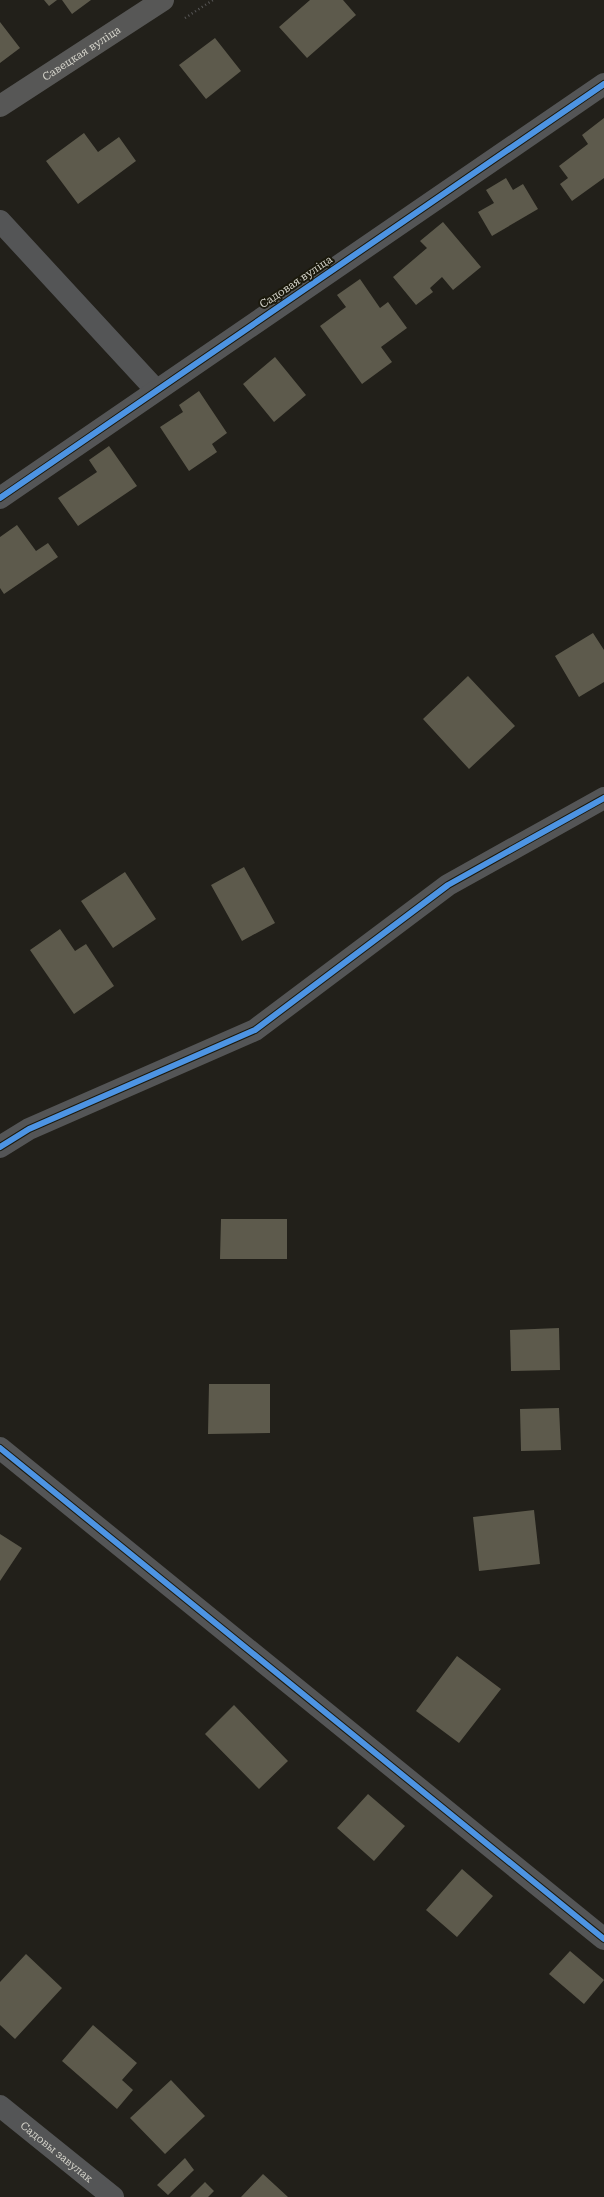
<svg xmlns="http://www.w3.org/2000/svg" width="604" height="2197" font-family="'Roboto Serif',serif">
	<rect width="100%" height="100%" fill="#22201a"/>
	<path fill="#5d5a4c" d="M44,0h13l-8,6z
		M62,0h29l-19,14z
		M310,0h33l13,15 -49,43 -28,-31z
		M0,22l20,26 -20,15z
		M215,38l26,33 -35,28 -27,-34z
		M604,118v60l-32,23 -12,-17 8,-6 -9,-12 29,-22 -6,-9z
		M84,133l14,19 21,-15 17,24 -58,43 -32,-43z
		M506,178l7,12 10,-6 15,25 -46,27 -14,-24 16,-9 -8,-13z
		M443,222l38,45 -28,23 -11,-13 -12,11 3,4 -17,13 -23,-28 34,-29 -7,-7z
		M360,279l20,29 8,-6 19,26 -26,19 11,15 -30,22 -42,-58 26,-19 -9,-12z
		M275,357l31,38 -32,27 -31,-38z
		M199,391l28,42 -15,11 5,8 -28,19 -29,-44 23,-15 -4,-7z
		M109,446l28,40 -59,40 -20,-28 39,-26 -8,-12z
		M17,525l19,26 12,-8 10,14 -54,37 -4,-6v-51z
		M593,633l11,17v32l-25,15 -24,-41z
		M468,676l47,50 -46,43 -46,-50z
		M244,867l31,56 -33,18 -31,-56z
		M125,872l31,47 -43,29 -32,-47z
		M60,929l15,22 11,-7 28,42 -40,28 -44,-64z
		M221,1219h66v40h-67z
		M559,1328l1,42 -49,1 -1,-41z
		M209,1384h61v49l-62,1z
		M559,1408l2,42 -40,1 -1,-42z
		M534,1510l6,54 -61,7 -6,-54z
		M0,1534l22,14 -22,33z
		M457,1656l44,33 -42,54 -43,-32z
		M234,1705l54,56 -29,28 -54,-55z
		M368,1794l37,32 -31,35 -37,-33z
		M462,1869l31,27 -36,41 -31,-27z
		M570,1951l34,29 -20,24 -35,-30z
		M26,1954l36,34 -47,51 -15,-14v-43z
		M93,2025l44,38 -15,17 11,10 -16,19 -55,-48z
		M171,2080l34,36 -40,38 -35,-36z
		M185,2158l9,12 -26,25 -11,-10z
		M263,2174l25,23h-47z
		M205,2182l9,9 -6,6h-18z"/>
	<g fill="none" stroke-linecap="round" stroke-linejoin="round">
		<path stroke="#575656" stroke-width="2.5" stroke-dasharray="1 3" stroke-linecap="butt" d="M185,18l28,-18"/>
		<g stroke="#545556" stroke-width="22">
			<path d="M0,221l156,169"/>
			<path d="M0,498l604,-414"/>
			<path d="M0,1147l29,-18 226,-99 193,-145 156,-87"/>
			<path d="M0,1448l604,491"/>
			<path id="s1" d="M0,2106l113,91"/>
		</g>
		<path stroke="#575756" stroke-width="22" id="s2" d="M0,106l163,-106"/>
		<g stroke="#1b190c" stroke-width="8">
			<path id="cycleway" d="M0,498l604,-414
				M0,1147l29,-18 226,-99 193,-145 156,-87
				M0,1448l604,491"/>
		</g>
		<use href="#cycleway" stroke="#4d94e3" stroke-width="6"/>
	</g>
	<g text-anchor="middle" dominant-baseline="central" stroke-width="4" stroke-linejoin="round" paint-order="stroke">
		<g font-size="11" fill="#d3d2c9" stroke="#1b190c">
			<text stroke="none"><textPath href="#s2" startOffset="97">Савецкая вуліца</textPath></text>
			<text transform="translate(296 282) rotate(-34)">Садовая вуліца</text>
			<text stroke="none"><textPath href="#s1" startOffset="73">Садовы завулак</textPath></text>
		</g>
	</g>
</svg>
